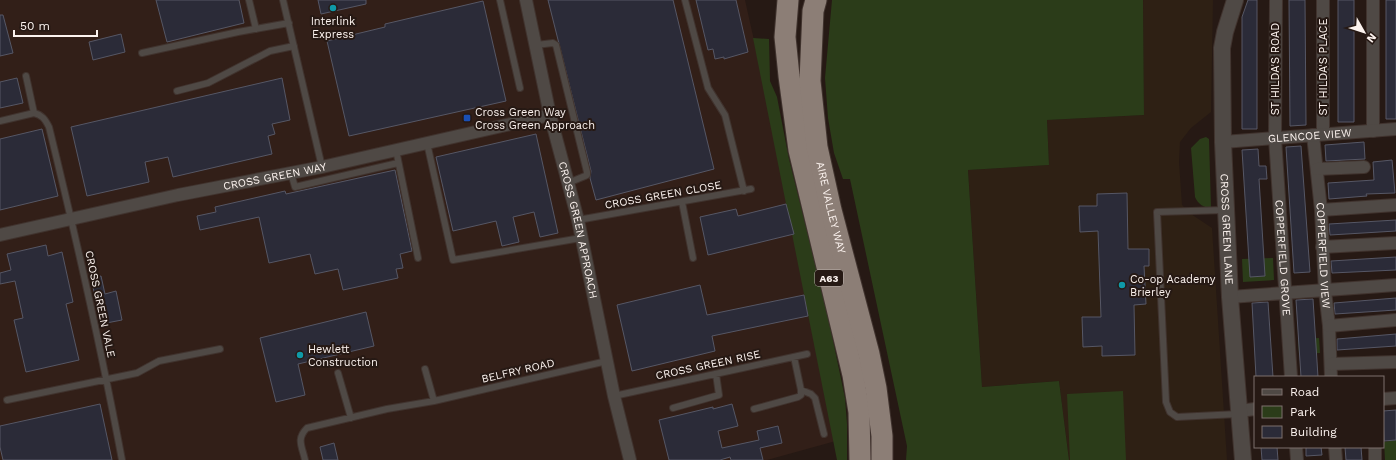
<svg xmlns="http://www.w3.org/2000/svg" width="1396" height="460" font-family="'Work Sans',sans-serif">
	<rect width="100%" height="100%" fill="#261914"/>
	<path fill="#321f18" d="M0,0h745l98,439 -76,21h-767z"/>
	<path fill="#2e2014" d="M1143,0h70l-2,112 -20,16 -11,14 -1,20 3,43 9,9 21,14 15,232h-158l-10,-79 -77,6 -14,-217 81,-5 -2,-45 97,-5z"/>
	<path fill="#2b3c19" d="M832,0h311l1,115 -97,5 2,45 -81,5 14,217 77,-6 10,79h-163l1,-14 -57,-267h-7l-9,-26 -6,-35 -3,-40z
		M753,38l16,1 1,42 7,16 12,62 37,148 19,91 2,26v36h-10z
		M1206,137l3,2 2,69c-7,0 -13,-4 -16,-11l-4,-49 9,-9z
		M1273,258l1,22 -31,2 -1,-23z
		M1319,338l1,15 -21,1 -1,-15z
		M1123,391l3,69h-56l-3,-66z
		M1396,440v20h-11l-1,-18z"/>
	<path fill="#2b2b38" stroke="#565765" d="M156,0h83l5,23 -77,19z
		M318,0h48v4l-45,10z
		M548,0h125l41,169 -118,31 -6,-22 1,-7z
		M696,0h40l12,52 -24,7v-2l-9,2 -2,-10 -5,1z
		M1248,0h9v129h-15v-112z
		M1289,0h16l1,125 -16,1z
		M1338,0h16v122h-16z
		M1386,0h10v119h-10z
		M483,1l23,100 -157,35 -22,-95 58,-14v-3z
		M0,15h3l10,38 -13,3z
		M121,34l4,18 -32,8 -4,-18z
		M17,78l6,25 -23,5v-26z
		M282,78l8,42 -18,4 3,10 -7,2 4,18 -99,23 -5,-20 -23,5 4,20 -62,14 -16,-69z
		M42,129l16,67 -58,14v-71z
		M536,134l22,99 -18,4 -6,-25 -21,5 6,25 -17,4 -6,-25 -43,10 -17,-74z
		M1364,142l1,17 -39,2 -1,-16z
		M1301,146l9,126 -16,1 -8,-126z
		M1258,149l1,17h7l1,13h-8l6,97 -15,1 -8,-127z
		M1392,160l3,33 -29,1 1,2 -38,3 -1,-16 46,-3 -1,-18z
		M395,170l17,81 -12,3 3,14 -7,1 2,9 -55,12 -5,-21 -23,5 -5,-20 -41,9 -10,-46 -59,13 -3,-14 19,-4 -1,-5 70,-16 1,3z
		M1127,193l1,56h21v17h-5l2,38 -12,1 1,50 -33,1v-10l-19,1 -1,-30h19l-3,-86 -18,1 -1,-26h18v-12z
		M786,204l8,30 -86,21 -8,-38 36,-8 2,7z
		M1396,220v11l-66,4 -1,-11z
		M46,245l2,11 14,-4 11,50 -7,2 13,56 -53,12 -12,-52 9,-2 -8,-37 -15,3v-11l11,-3 -4,-16z
		M1396,257v13l-64,3 -1,-12z
		M101,276l4,18 11,-3 6,29 -21,4 -10,-46z
		M700,285l7,30 97,-20 4,21 -96,20 3,15 -83,20 -15,-66z
		M1396,298v12l-61,4 -1,-11z
		M1313,299l5,78h-17l-5,-77z
		M1268,302l5,75h-17l-4,-74z
		M366,312l8,34 -76,18 7,31 -29,7 -16,-64z
		M1396,334v12l-59,4v-11z
		M100,404l12,56h-109l-3,-13v-21z
		M732,404l6,22 -20,5 4,17 37,-8 -2,-9 21,-5 4,17 -22,5 3,12h-32l-1,-3 -10,3h-51l-10,-40 54,-13v2z
		M1396,410v30l-12,1 -1,-30z
		M334,443l4,17h-15l-3,-13z
		M1261,447h16l1,13h-16z
		M1306,447h15l1,8 -16,1z
		M1345,447h16l1,13h-16z"/>
	<g fill="none" stroke-linecap="round" stroke-linejoin="round">
		<g stroke="#40332e" stroke-width="8">
			<path id="service" d="M249,0l7,29
				M283,0l39,167
				M500,0l20,88
				M685,0l23,88 17,27 19,76
				M536,45l17,-2 3,2 31,127v3l-2,1 -17,7
				M142,53l96,-21 51,-9
				M26,76l8,37
				M177,91l31,-8 62,-32 24,-5
				M0,121l34,-8c8,2 11,6 15,14 27,110 52,221 73,333
				M427,143l26,117 128,-22
				M396,150l22,108
				M291,173l4,14 103,-24
				M682,202l11,56
				M1225,210l-68,2 9,190 4,10 7,5 61,-3
				M578,220l173,-31
				M425,369l9,32
				M338,373l13,45
				M801,390l10,4 4,4 9,36
				M614,396l193,-42
				M7,400l130,-27 22,-12 61,-12
				M673,408l46,-13 -3,-21
				M754,409l44,-12 3,-2v-5l-7,-33
				M305,460c-3,-14 -9,-21 2,-32l80,-19 47,-8 173,-40"/>
		</g>
		<g stroke="#40332e" stroke-width="14">
			<g id="minor">
				<path id="s1" d="M526,0l24,115 28,105 36,176 16,64"/>
				<path id="s2" d="M1276,0l-1,138 16,239"/>
				<path d="M1373,0v131"/>
				<path d="M1323,134v-134"/>
				<path id="s3" d="M1313,135l8,75 4,81 4,35 2,51"/>
				<path id="s4" d="M1223,142l173,-13"/>
				<path d="M1317,169l47,-2"/>
				<path d="M1321,210l75,-5"/>
				<path id="s5" d="M0,235l178,-40 144,-28 228,-52"/>
				<path d="M1322,247l74,-4"/>
				<path d="M1230,297l166,-12"/>
				<path d="M1329,326l67,-6"/>
				<path d="M1331,364l65,-2"/>
				<path d="M1383,399l13,-1"/>
				<path d="M1239,411l16,-2"/>
				<path d="M1296,447l1,13"/>
				<path d="M1335,447l1,13"/>
				<path d="M1375,447v13"/>
			</g>
		</g>
		<g stroke="#40332e" stroke-width="18">
			<g id="tertiary">
				<path id="s6" d="M1235,0l-10,32 -3,16 1,94 7,155 13,163"/>
			</g>
		</g>
		<g stroke="#40332e" stroke-width="23">
			<g id="trunk">
				<path d="M788,0l-3,37 4,39 10,74 54,225 6,37 1,48"/>
				<path id="s7" d="M816,0l-3,11 -3,70 7,66 14,63 38,144 7,34 6,48v24"/>
			</g>
		</g>
		<use href="#service" stroke="#4f4945" stroke-width="6"/>
		<use href="#minor" stroke="#4f4945" stroke-width="12"/>
		<use href="#tertiary" stroke="#4f4945" stroke-width="16"/>
		<use href="#trunk" stroke="#8c7e76" stroke-width="21"/>
	</g>
	<g fill="#0f9aa8" stroke="#261914" stroke-width="1.5">
		<circle cx="333" cy="8" r="4"/>
		<circle cx="1122" cy="285" r="4"/>
		<circle cx="300" cy="355" r="4"/>
	</g>
	<rect fill="#1a4fb4" stroke="#261914" stroke-width="1.5" x="463" y="114" width="8" height="8" rx="2"/>
	<g text-anchor="middle" dominant-baseline="central" stroke-width="4" stroke-linejoin="round" paint-order="stroke">
		<rect fill="#261914" stroke="#bcb2ad" stroke-width="1" x="815" y="270" width="28" height="16" rx="3"/>
		<g font-size="10" font-weight="bold" fill="#fcf3ef">
			<text x="829" y="278">A63</text>
		</g>
		<g font-size="11" fill="#fcf3ef" stroke="#261914" text-anchor="start">
			<text x="333" y="21" text-anchor="middle">Interlink<tspan x="333" dy="13">Express</tspan></text>
			<text x="475" y="112">Cross Green Way<tspan x="475" dy="13">Cross Green Approach</tspan></text>
			<text x="1130" y="279">Co-op Academy<tspan x="1130" dy="13">Brierley</tspan></text>
			<text x="308" y="349">Hewlett<tspan x="308" dy="13">Construction</tspan></text>
		</g>
		<g font-size="11" fill="#fcf3ef" stroke="#261914">
			<text transform="translate(1323 67) rotate(-90)">ST HILDA'S PLACE</text>
			<text transform="translate(1275 69) rotate(-90)">ST HILDA'S ROAD</text>
			<text stroke="none"><textPath href="#s4" startOffset="87">GLENCOE VIEW</textPath></text>
			<text stroke="none"><textPath href="#s5" startOffset="281">CROSS GREEN WAY</textPath></text>
			<text transform="translate(663 195) rotate(-10)">CROSS GREEN CLOSE</text>
			<text stroke="none"><textPath href="#s7" startOffset="210">AIRE VALLEY WAY</textPath></text>
			<text stroke="none"><textPath href="#s6" startOffset="231">CROSS GREEN LANE</textPath></text>
			<text stroke="none"><textPath href="#s1" startOffset="236">CROSS GREEN APPROACH</textPath></text>
			<text stroke="none"><textPath href="#s3" startOffset="121">COPPERFIELD VIEW</textPath></text>
			<text stroke="none"><textPath href="#s2" startOffset="258">COPPERFIELD GROVE</textPath></text>
			<text transform="translate(100 304) rotate(78)">CROSS GREEN VALE</text>
			<text transform="translate(708 365) rotate(-12)">CROSS GREEN RISE</text>
			<text transform="translate(518 371) rotate(-13)">BELFRY ROAD</text>
		</g>
	</g>
	<rect x="1254" y="376" width="130" height="72" fill="#261914" stroke="#7c706c"/>
	<rect x="1262" y="389" width="20" height="6" fill="#4f4945" stroke="#7c706c"/>
	<text x="1290" y="396" font-size="12" fill="#fcf3ef">Road</text>
	<rect x="1262" y="406" width="20" height="12" fill="#2b3c19" stroke="#7c706c"/>
	<text x="1290" y="416" font-size="12" fill="#fcf3ef">Park</text>
	<rect x="1262" y="426" width="20" height="12" fill="#2b2b38" stroke="#7c706c"/>
	<text x="1290" y="436" font-size="12" fill="#fcf3ef">Building</text>
	<g transform="translate(1364 32) rotate(129)" stroke="#261914" stroke-width="3" paint-order="stroke">
	<path d="M0-3L7 15L0 10L-7 15Z" fill="#fcf3ef"/>
	<text y="-6" font-size="11" font-weight="bold" text-anchor="middle" fill="#fcf3ef">N</text>
	</g>
	<path d="M14 30v6h83v-6" fill="none" stroke="#fcf3ef" stroke-width="2"/>
	<text x="20" y="30" font-size="12" fill="#fcf3ef" stroke="#261914" stroke-width="3" paint-order="stroke">50 m</text>
</svg>
